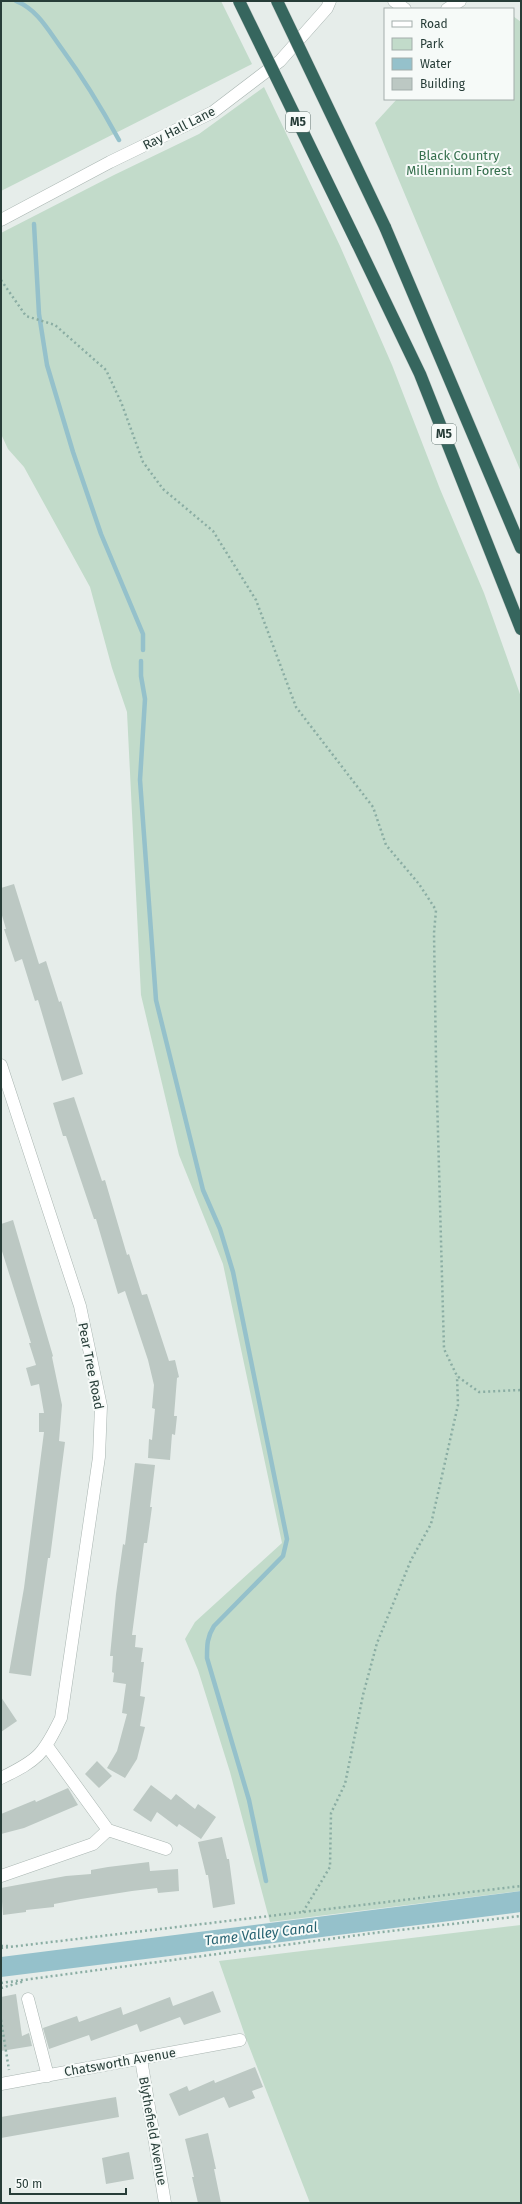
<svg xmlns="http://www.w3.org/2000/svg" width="522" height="2204" font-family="'Fira Sans',sans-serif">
	<rect width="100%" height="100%" fill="#e6edea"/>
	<path fill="#c2dbca" d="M1,1h220l31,63 -251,127z
		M513,16l8,6v450l-146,-349 22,-24h116z
		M264,87l76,159 52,119 48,124 44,104 37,104v1194l-251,31 -40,-150 -32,-102 -13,-31 10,-17 87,-79 -59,-279 -44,-109 -38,-160 -14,-283 -15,-44 -22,-81 -66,-120 -16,-18 -7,-15v-201l113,-58 85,-41z
		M521,1925v278h-211l-63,-162 -28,-80z"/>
	<path fill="#95c1cb" d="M521,1891v21l-520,65v-20z"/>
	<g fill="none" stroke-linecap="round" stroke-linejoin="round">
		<path stroke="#95c1cb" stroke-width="4.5" d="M16,1c22,9 32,29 46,48 22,30 39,58 57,91
			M34,224l5,90 8,51 26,87 28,82 42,100v16
			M141,661v15l4,23 -5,81 16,220 47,190 17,39 13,43 54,267 -4,17 -69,70c-7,11 -7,19 -7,32l42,142 17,81"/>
	</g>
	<path fill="#bcc8c3" d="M14,884l25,80 7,-3 13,41 2,-1 22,73 -21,7 -24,-81 -3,1 -13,-42 -7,3 -11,-33h2l-5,-17v-24z
		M74,1097l28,84 3,-1 22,75 2,-1 13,41 5,-1 22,67 6,-1 4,17 -2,1 -3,38h3l-2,19 -3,-1 -2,26 -22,-2 1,-19 3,1 3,-31 -3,-1 2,-23 -6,-25 -23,-69 -7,3 -22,-75h-2l-28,-83h-3l-10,-33z
		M13,1220l40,136 -1,1 10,48 -3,36 6,1 -15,116h-2l-17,118 -22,-3 15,-85 20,-156h-5v-19h5l-5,-29 -8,2 -5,-18 10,-3 -7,-22h2l-30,-95v-24z
		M135,1463l20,2 -5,42h2l-5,36h-3l-12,92h4l-1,12 8,1 -2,14h3l-4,34 5,1 -5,29 5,1 -8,32 -12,19 -18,-10 10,-17 10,-37 -5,-1 4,-29 -13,-2 1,-9 -2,-1 1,-16h-3l6,-62 7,-50 2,1z
		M1,1697l16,24 -16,11z
		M97,1761l15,15 -13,12 -14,-14z
		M151,1785l20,15 5,-6 19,15 3,-5 18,13 -15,22 -22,-15 -2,3 -20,-15 -6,10 -18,-12z
		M68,1788l10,17 -54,23 -23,6v-20l34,-14 1,2z
		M222,1837l5,22h2l6,45 -22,4 -5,-33h-2l-8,-33z
		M149,1862l1,9 28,-2 1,22 -21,2 -1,-5 -25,3 -51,8 -27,5v3l-28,3v2l-23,3 -2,-27 65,-12 25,-2v-4l17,-3z
		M213,1991l8,21 -37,13 -4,-8 -40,15 -3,-8 -46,17 -2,-6 -40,14 -6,-21 34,-12 2,6 42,-15 2,8 47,-18 3,9z
		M16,1994l6,42 7,-3 3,13 -31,5v-54z
		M255,2067l8,20 -11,4 3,7 -26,10 -5,-11 -45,19 -10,-22 18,-8 2,5 25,-11 1,3z
		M116,2097l3,20 -118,21v-21z
		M208,2133l8,36h-2l7,34h-23l-6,-26h2l-9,-38z
		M129,2152l5,27 -28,5 -4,-26z"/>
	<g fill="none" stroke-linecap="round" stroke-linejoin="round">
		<g stroke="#a9b5b1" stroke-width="13">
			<path id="minor" d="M394,1l11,8
				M447,9l13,-8
				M1,220l109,-58 103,-50 67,-51 47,-53 3,-7
				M1,1065l79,241 21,100 -2,51 -38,261c-18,37 -23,42 -60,60
				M47,1746l61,84 58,19
				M1,1876l92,-32 15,-14
				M28,1999l20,77
				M141,2059l24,144
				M1,2084l239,-44"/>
		</g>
		<g stroke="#c3c9c7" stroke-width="13">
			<path id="highway" d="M385,227l136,321
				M357,243l63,131 101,255"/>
		</g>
		<path stroke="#8aada3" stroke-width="2.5" stroke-dasharray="2 3" stroke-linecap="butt" d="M1,280l25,36 29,9 51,45 15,32 22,60 20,27 50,42 43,69 40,107 77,100 13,38 33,39 17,26 -2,23 2,127 8,289 13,27 22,16 42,-2
			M303,1912l27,-45 1,-54 14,-29 18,-89 14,-52 34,-83 20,-36 27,-119 -1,-29
			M1,1946h9
			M1,1948l520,-62
			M1,1983l373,-50 147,-17
			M1,1988l24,-7
			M1,2020l8,50"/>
		<use href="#minor" stroke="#fff" stroke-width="12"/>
		<use href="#highway" stroke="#36665e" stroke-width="12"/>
		<g stroke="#c3c9c7" stroke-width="13" stroke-linecap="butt">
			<path id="highway-bridge" d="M239,1l118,242
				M277,1l108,226"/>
		</g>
		<use href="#highway-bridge" stroke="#36665e" stroke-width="12"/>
	</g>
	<g text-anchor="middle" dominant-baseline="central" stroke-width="4" stroke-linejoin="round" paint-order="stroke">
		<g fill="#f6faf8" stroke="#657672" stroke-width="1">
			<rect x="286" y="112" width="24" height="20" rx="3"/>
			<rect x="432" y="424" width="24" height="20" rx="3"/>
		</g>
		<g font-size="12" font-weight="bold" fill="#273d38">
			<text x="298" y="122">M5</text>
			<text x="444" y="434">M5</text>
		</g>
		<g font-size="13" fill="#273d38" stroke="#f6faf8">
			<text transform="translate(179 128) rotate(-27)">Ray Hall Lane</text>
			<text transform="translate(91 1366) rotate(79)">Pear Tree Road</text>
			<text transform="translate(120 2062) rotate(-10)">Chatsworth Avenue</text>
			<text transform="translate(153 2131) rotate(80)">Blythefield Avenue</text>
		</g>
		<g font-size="13" fill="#36704e" stroke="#f6faf8">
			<text x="459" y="155">Black Country<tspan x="459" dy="15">Millennium Forest</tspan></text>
		</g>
		<g font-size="14" font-style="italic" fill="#286473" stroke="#f6faf8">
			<text transform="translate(261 1934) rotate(-7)">Tame Valley Canal</text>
		</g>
	</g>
	<rect width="522" height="2204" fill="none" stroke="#273d38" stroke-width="4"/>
	<rect x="384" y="8" width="130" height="92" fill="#f6faf8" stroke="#a3aeab"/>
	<rect x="392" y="21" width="20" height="6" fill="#ffffff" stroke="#a3aeab"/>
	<text x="420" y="28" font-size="12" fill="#273d38">Road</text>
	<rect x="392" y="38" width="20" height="12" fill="#c2dbca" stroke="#a3aeab"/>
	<text x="420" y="48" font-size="12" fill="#273d38">Park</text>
	<rect x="392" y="58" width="20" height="12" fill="#95c1cb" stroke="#a3aeab"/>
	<text x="420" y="68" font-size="12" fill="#273d38">Water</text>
	<rect x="392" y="78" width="20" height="12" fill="#bcc8c3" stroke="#a3aeab"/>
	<text x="420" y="88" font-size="12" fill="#273d38">Building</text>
	<path d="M10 2188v6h116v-6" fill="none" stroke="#273d38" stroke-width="2"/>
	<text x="16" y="2188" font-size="12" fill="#273d38" stroke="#f6faf8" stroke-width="3" paint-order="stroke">50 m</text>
</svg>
